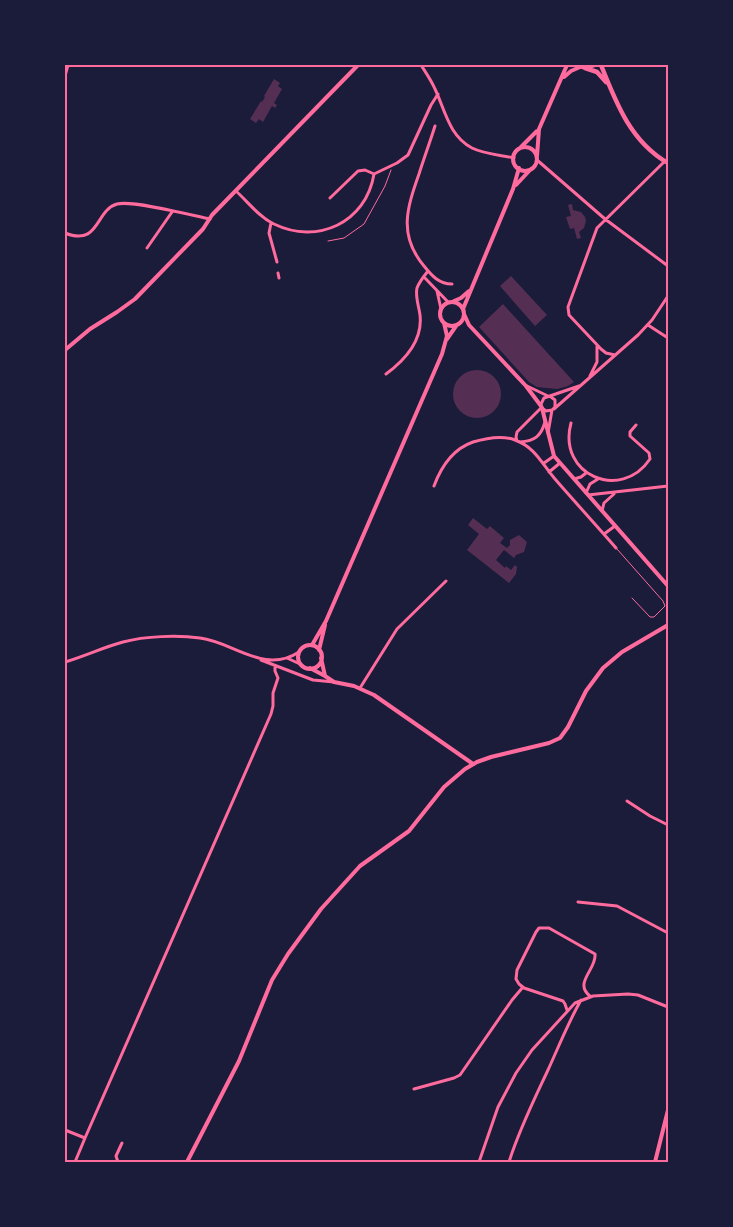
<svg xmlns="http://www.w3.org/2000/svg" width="733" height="1227" font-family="'Nunito Sans',sans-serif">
	<rect width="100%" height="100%" fill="#1b1b3a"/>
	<path fill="#542f53" d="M274,79l6,4 -2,3 4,3 -8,14 3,2 -2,3 -3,-2 -9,16 -4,-3 -3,4 -6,-4 11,-18 1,1 3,-5 -1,-1z
		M572,204l1,6 8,2 4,5 1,4 -2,7 -5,4 2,6 -4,1 -3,-11 -4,1 -4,-12 5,-1 -3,-11z
		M511,276l36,39 -12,11 -35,-40z
		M503,304l71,78 -6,4 -11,3 -20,-2 -8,-5 -50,-55z
		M453 394a24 24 0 1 1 48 0a24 24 0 1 1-48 0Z
		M473,518l14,11 3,-3 14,12 -4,5 7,5 3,-3v-5l9,-5 8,7 -3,10 -8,3 -2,3 -10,-8 -8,10 9,8 1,-2 5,4 4,-5 2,2 -1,7 -7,9 -42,-33 12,-16 -11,-9z"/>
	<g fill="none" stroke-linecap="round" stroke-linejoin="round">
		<path stroke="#ff6b9d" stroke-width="1" d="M328,241l16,-3 20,-14 21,-38 6,-16"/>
		<path stroke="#ff6b9d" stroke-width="1" d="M617,549l46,52 2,5 -11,11h-4l-18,-19"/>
		<path stroke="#ff6b9d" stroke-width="3" d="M421,65c5,8 10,15 14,24 10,21 14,47 37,59 12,6 28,7 42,10
			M65,76l3,-11
			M435,126c-5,16 -11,32 -16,48 -12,34 -21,61 5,92 8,10 15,18 28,18
			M537,160l68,59 63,47
			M236,191c12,11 23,26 38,33 43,21 92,-1 100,-50
			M330,198l28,-27 7,-1 9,4 23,-11 11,-8 23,-50 7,-11
			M271,223l-2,10 8,29
			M65,233c35,14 30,-23 52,-29 16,-4 74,11 93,15
			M147,248l25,-36
			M278,273l1,5
			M424,277l24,25
			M437,291l4,18
			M648,325l20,13
			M615,355l-9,-2 -5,-4 -32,-34 -1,-8 29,-79 68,-67
			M386,374c19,-14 37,-33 34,-59 -1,-8 -5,-19 -3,-27 2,-6 7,-12 11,-17
			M590,376l7,-14v-16
			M527,386l21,10
			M551,397l4,3v7l-3,3 -6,1 -4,-3 -1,-4 3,-6 35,-12
			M554,409l84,-74 14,-15 16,-24
			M571,423c-14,52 50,79 79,36l-1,-6 -19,-17v-4l6,-7
			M548,433l4,-23
			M517,441l-1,-4 1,-5 25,-25
			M520,442c15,-1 21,-6 25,-20
			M544,463l10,-7
			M549,472l11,-9
			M574,479l7,-2 5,-4
			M434,486c7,-19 19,-37 39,-44 13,-4 29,-7 42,-2 20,7 27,24 40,39 20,23 41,46 61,69
			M586,493l4,-9 8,-5
			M588,495l80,-9
			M602,511l2,-8 10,-9
			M604,534l11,-8
			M287,658l15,7
			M261,660l52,20 21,2
			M65,662c20,-6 39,-15 58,-20 22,-6 55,-7 77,-4 34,4 64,37 99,14
			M360,688l37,-59 49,-48
			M627,801l23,15 18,9
			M578,902l39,4 51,27
			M567,1010l-2,-6 -2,-3 -39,-13 -5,-4 -3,-5 1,-9 19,-38 3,-4h10l46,26c2,15 -22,29 -5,42
			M414,1089l40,-11 6,-3 52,-75 11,-13
			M65,1130l20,8 186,-424 2,-8v-13l5,-15 -3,-7v-5
			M75,1162l10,-24
			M118,1162l-2,-6 6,-13
			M479,1162l19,-55 18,-34 16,-23 43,-47 18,-7 35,-2 10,1 30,12
			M509,1162c10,-32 25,-62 39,-92 11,-24 20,-47 33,-70"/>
		<path stroke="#ff6b9d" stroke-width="4" d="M564,77l7,-6 9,-4
			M521,147l16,-16
			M513 159a12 12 0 1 1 24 0a12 12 0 1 1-24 0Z
			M537,156l2,-27 28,-64
			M516,185l14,-15
			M454,301l7,-3 8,-7
			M440 314a12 12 0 1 1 24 0a12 12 0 1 1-24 0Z
			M463,309l50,-120 6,-21
			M464,314l5,11 57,61 15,20
			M447,339l9,-13
			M65,350l25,-21 27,-17 18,-13 68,-70 9,-14 146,-150
			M542,408l12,48 114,130
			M312,645l14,-24 116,-267 5,-18 -3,-13
			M298 657a12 12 0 1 1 24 0a12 12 0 1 1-24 0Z
			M319,650l6,-25
			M321,658l4,18
			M310,668l15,8 9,6 20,4 20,9 99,69"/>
		<path stroke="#ff6b9d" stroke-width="4" d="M187,1162l52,-101 33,-81 16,-26 33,-45 39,-43 49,-35 35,-44 21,-18 12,-7 14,-5 58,-14 11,-5 8,-11 18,-36 17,-23 19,-16 46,-27
			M655,1162l13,-52"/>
		<path stroke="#ff6b9d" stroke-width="4.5" d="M578,65l7,3 9,-3
			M601,65c15,38 30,77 67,98
			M585,68l12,4 9,10"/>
	</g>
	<rect width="733" height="1227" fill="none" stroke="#1b1b3a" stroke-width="132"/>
	<rect x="66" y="66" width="601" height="1095" fill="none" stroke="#ff6b9d" stroke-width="2"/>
</svg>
